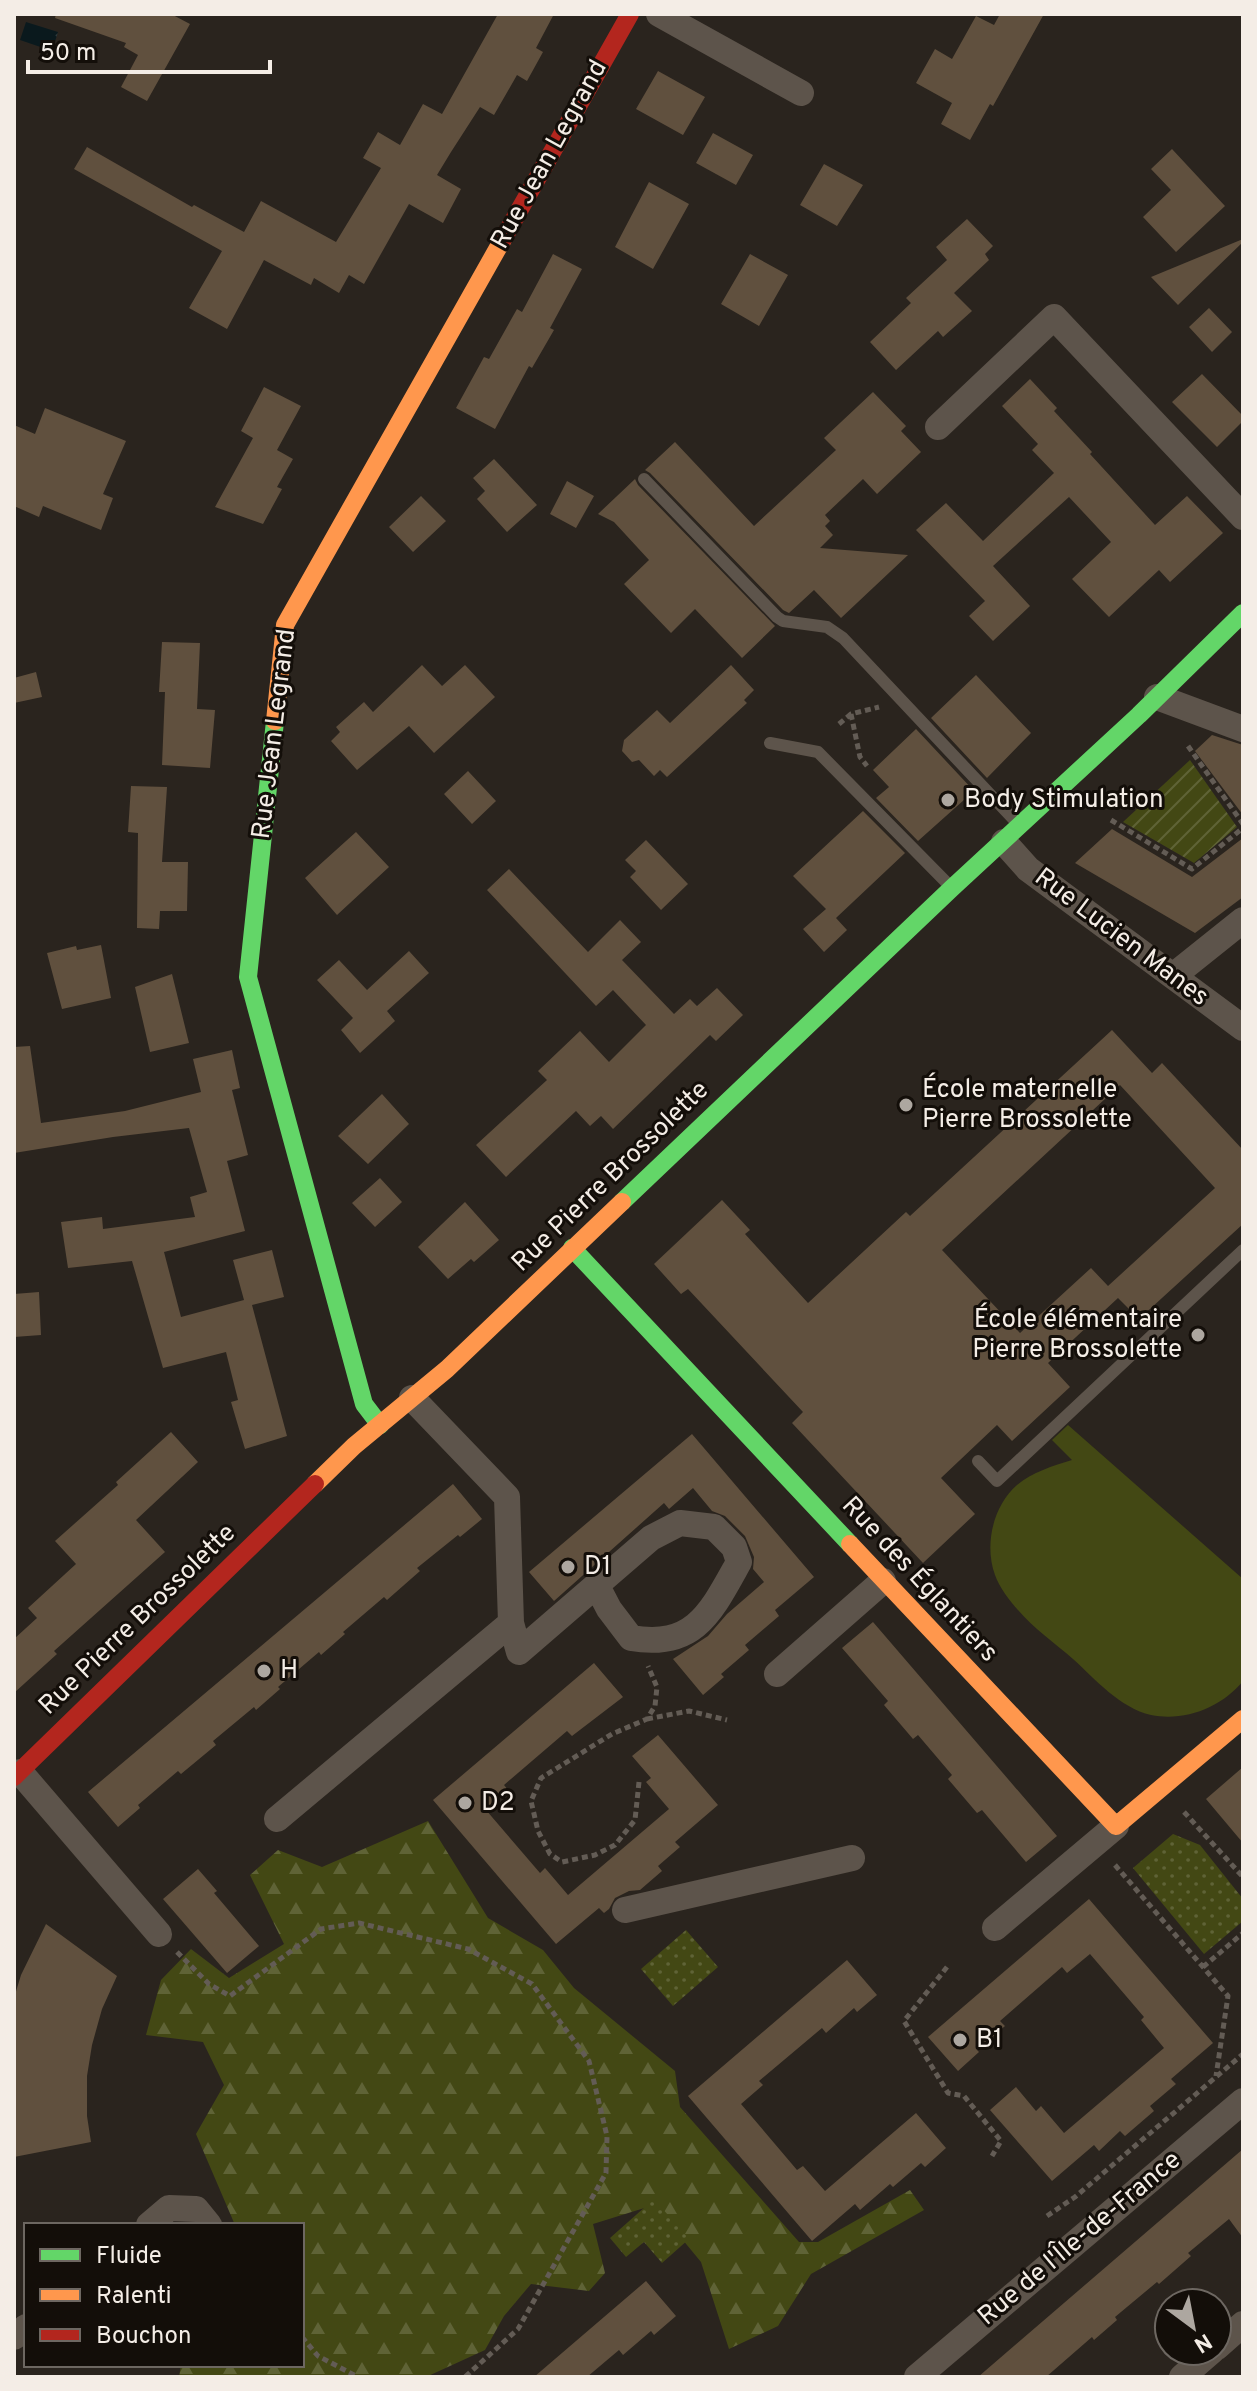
<svg xmlns="http://www.w3.org/2000/svg" width="1257" height="2391" font-family="Overpass,sans-serif">
	<defs>
		<pattern id="forest-firs" width="22" height="20" patternUnits="userSpaceOnUse" patternTransform="scale(2)"><rect width="22" height="20" fill="#434814"/><path d="M5 1l3.5 6h-7zM16 11l3.5 6h-7z" fill="#5f6336"/></pattern>
		<pattern id="park-dots" width="8" height="8" patternUnits="userSpaceOnUse" patternTransform="scale(2)"><rect width="8" height="8" fill="#434814"/><path d="M2 2h.1M6 6h.1" fill="none" stroke="#5f6336" stroke-width="1.8" stroke-linecap="round"/></pattern>
		<pattern id="garden-furrows" width="10" height="10" patternUnits="userSpaceOnUse" patternTransform="scale(2)"><rect width="10" height="10" fill="#434814"/><path d="M-1 1l2-2M0 10L10 0M9 11l2-2" fill="none" stroke="#5f6336"/></pattern>
		<pattern id="water-ripples" width="26" height="14" patternUnits="userSpaceOnUse" patternTransform="scale(2)"><rect width="26" height="14" fill="#0a191d"/><path d="M2 4q2-2 4 0t4 0M15 11q2-2 4 0t4 0" fill="none" stroke="#2e3b3e"/></pattern>
	</defs>
	<rect width="100%" height="100%" fill="#2a241e"/>
	<path fill="#434814" d="M1068,1425l175,154v102c-21,26 -58,41 -92,34 -31,-7 -56,-36 -78,-56 -18,-16 -40,-31 -55,-49 -8,-9 -19,-23 -23,-35 -11,-30 -2,-69 22,-90 15,-13 36,-19 55,-25l-20,-20z"/>
	<path fill="url(#forest-firs)" d="M428,1821l60,97 55,32 31,38 101,83 5,36 119,135h19l92,-52 14,20 -113,64 -33,52 -49,23 -28,-87 -47,-57 -61,19 12,49 -16,18 -58,-7 -27,32 -19,34 -59,27h-247l2,-12h121v-140h-67l-39,-91 28,-49 -21,-43 -57,-7 15,-55 30,-31 38,29 55,-34 -34,-69 28,-25 44,17z"/>
	<path fill="url(#park-dots)" d="M1173,1834l27,11 43,54v22l-39,33 -71,-86z
		M686,1930l32,37 -45,39 -32,-37z
		M654,2199l35,40 -27,24 -18,-21 -18,15 -16,-19z"/>
	<path fill="url(#garden-furrows)" d="M1190,760l47,67 -43,36 -71,-41z"/>
	<path fill="url(#water-ripples)" d="M26,22l32,10 -6,19 -32,-11z"/>
	<path fill="#60503e" fill-rule="evenodd" d="M56,14h115l19,10 -43,77 -26,-14 17,-32 -14,-8 2,-4 -71,-25z
		M498,14h56l-18,34 7,4 -16,29 -10,-6 -23,40 -14,-8 -29,45 -14,23 24,14 -18,34 -34,-19 -45,80 -15,-9 -10,18 -25,-15 -3,7 -47,-25 -37,69 -38,-21 33,-57 -148,-82 13,-22 105,60 2,-2 50,27 17,-31 75,41 45,-74 -18,-10 15,-26 22,13 23,-41 19,10z
		M1000,14h44l-51,92 -3,-2 -20,36 -29,-16 11,-21 -36,-20 19,-34 17,10 24,-43 18,9z
		M658,71l47,26 -22,38 -47,-26z
		M713,133l40,22 -17,30 -40,-22z
		M1172,149l53,57 -49,46 -33,-35 28,-27 -20,-21z
		M824,164l39,21 -26,41 -37,-21z
		M649,182l40,22 -36,65 -38,-22z
		M967,219l26,27 -8,8 4,6 -35,33 18,18 -29,26 -5,-6 -42,39 -26,-28 41,-39 -5,-5 41,-38 -11,-13z
		M1243,239v3l-65,63 -27,-28z
		M553,254l29,15 -32,59 4,2 -22,38 -3,-2 -34,63 -39,-21 28,-51 5,2 28,-50 5,3z
		M750,254l38,21 -29,51 -38,-22z
		M1209,308l23,24 -20,20 -23,-25z
		M1202,374l41,42v5l-26,26 -45,-45z
		M1030,379l27,29 -3,3 38,41 -2,2 65,71 32,-29 36,37 -53,49 -11,-12 -50,47 -37,-38 39,-37 -42,-45 -76,69 37,40 -37,35 -24,-25 16,-15 -69,-71 30,-27 37,38 71,-68 -22,-23 6,-6 -36,-38z
		M264,387l37,19 -24,44 16,9 -16,28 5,2 -19,35 -48,-17 38,-69 -12,-7z
		M873,392l33,34 -5,5 20,21 -44,42 -14,-15 -38,36 5,6 -5,5 8,9 -13,13 88,7 -67,63 -27,-28 -25,23 -6,-3 -133,-137 -5,-3 30,-28 79,84 82,-76 -12,-12z
		M45,408l81,33 -23,53 10,4 -12,32 -58,-24 -4,11 -25,-11v-81l21,9z
		M494,459l43,46 -30,27 -30,-33 8,-8 -12,-13z
		M635,479l3,6 137,141 -33,32 -47,-49 -24,24 -47,-49 25,-24 -35,-38 -16,-8z
		M567,481l27,15 -18,32 -26,-14z
		M421,496l25,25 -33,31 -24,-25z
		M162,642l38,1 -3,66 18,1 -5,58 -48,-3 3,-73h-6z
		M422,665l20,21 23,-21 30,32 -61,56 -25,-27 -52,44 -26,-29 9,-9 -4,-5 28,-25 9,10z
		M731,665l23,25 -10,10 3,3 -80,74 -7,-7 -6,6 -15,-16 -7,2 -10,-11 2,-11 33,-30 13,13z
		M36,672l6,25 -28,6v-25z
		M976,675l55,58 -44,45 -56,-60z
		M916,729l58,62 -56,50 -42,-43 13,-11 -16,-17z
		M1212,735l31,10v70l-48,-64z
		M468,771l28,30 -24,23 -28,-30z
		M131,786l36,1 -5,75h26l-1,49h-27l-1,18 -22,-1 1,-95 -10,-1z
		M863,811l42,42 -69,65 11,12 -23,22 -21,-23 23,-20 -33,-33z
		M1112,829l80,48 51,-39v59l-48,36 -120,-70z
		M356,832l33,35 -52,48 -32,-37z
		M646,840l42,44 -27,26 -31,-33 6,-6 -11,-11z
		M509,869l79,83 32,-32 21,22 -19,18 52,54 16,-15 7,7 20,-18 26,27 -27,26 -6,-6 -97,94 -12,-13 -11,10 -14,-15 -70,66 -30,-32 71,-65 -9,-9 42,-40 29,31 37,-37 -33,-35 -17,16 -109,-116z
		M101,945l10,53 -49,11 -15,-56 29,-7 1,4z
		M409,951l20,22 -42,38 8,10 -35,32 -19,-23 12,-12 -36,-38 22,-20 28,30z
		M172,974l17,69 -39,9 -15,-65z
		M1112,1030l40,43 10,-10 81,87v74l-104,95 -21,-21 -70,65 22,24 -58,54 -15,-16 -56,53 34,36 -52,49 -131,-140 11,-11 -115,-123 -7,5 -27,-30 68,-64 28,30 -5,4 63,69 98,-91 4,4zM1120,1085l95,103 -107,98 -17,-18 -71,65 -78,-83z
		M30,1046l11,77 84,-12 76,-19 -8,-33 39,-9 8,38 -8,2 16,65 -21,6 18,70 -81,21 17,65 63,-17 -11,-40 39,-10 12,47 -32,8 35,131 -42,13 -14,-47 7,-2 -12,-48 -63,16 -31,-107 -64,7 -7,-46 41,-5 1,12 92,-12 -5,-20 17,-5 -18,-64 -76,9 -99,16v-106z
		M382,1094l27,30 -41,40 -30,-28z
		M380,1178l22,24 -27,25 -23,-24z
		M465,1202l34,38 -25,22 -3,-3 -23,20 -30,-32z
		M39,1292l2,43 -27,2v-43z
		M171,1432l27,30 -62,58 29,32 -111,99 3,3 -43,39v-54l23,-21 -9,-10 48,-44 -21,-23 63,-56 -2,-3z
		M692,1434l122,143 -39,33 4,6 -34,29 4,5 -28,24 3,3 -21,18 -30,-36 35,-23 19,-22 37,-32 -11,-13 1,-12 -9,-21 -20,-20 -13,-5 -19,-23 -24,21 -5,-6 -110,98 -25,-29z
		M453,1484l29,35 -22,18 -2,-2 -41,33 3,3 -33,29 -3,-3 -41,35 2,2 -24,21 -2,-3 -41,35 2,2 -24,21 -2,-3 -41,34 3,4 -35,29 -3,-3 -40,34 2,3 -22,19 -30,-35z
		M873,1622l184,214 -31,26 -44,-52 -5,3 -29,-34 4,-4 -34,-40 -5,4 -29,-34 4,-4 -46,-53z
		M594,1663l29,34 -51,39 -5,-5 -63,54 4,5 -22,20 54,63 5,-5 23,27 101,-86 -23,-27 5,-4 -19,-22 26,-21 60,70 -43,37 5,5 -22,19 4,5 -22,19 -11,1 -14,7 -6,11 -5,4 -5,-5 -43,36 -123,-144z
		M1243,1767v76l-37,-44z
		M198,1869l19,22 -3,2 45,53 -32,27 -64,-74z
		M1089,1899l124,144 -42,36 5,5 -26,22 4,5 -29,25 -5,-5 -21,20 -5,-6 -42,36 -62,-71 26,-23 20,24 5,-5 23,27 100,-85 -23,-28 3,-3 -54,-63 -23,19 -5,-6 -62,54 5,5 -28,24 2,2 -21,19 -30,-34z
		M46,1924l71,52 -15,33 -10,36 -5,31v40l4,26 -77,15v-159l7,-23z
		M847,1960l30,35 -20,17 -3,-4 -28,25 -4,-5 -63,53 4,4 -22,19 56,66 6,-4 22,25 91,-78 30,35 -21,19 -4,-4 -28,24 -3,-3 -30,26 -5,-6 -43,37 -124,-145z
		M1243,2149v89l-14,-19 -41,34 3,3 -32,28 -2,-2 -42,35 2,3 -23,20 -2,-3 -46,40h-68z
		M646,2281l30,35 -22,19 -3,-4 -28,24 -4,-5 -32,27h-53z"/>
	<g fill="none" stroke-linecap="round" stroke-linejoin="round">
		<path stroke="#635c55" stroke-width="5" stroke-dasharray="6 4" stroke-linecap="butt" d="M851,714l9,43 7,9
			M839,724l12,-10 28,-7
			M1188,746l55,78
			M1111,820l81,49 51,-41
			M647,1719l42,-8 38,9
			M639,1782l-4,38 -20,25 -20,10 -33,7 -12,-8 -12,-23 -7,-30 10,-23 71,-44 35,-15 8,-13 2,-19 -9,-21
			M1184,1812l59,65
			M1115,1865l113,131 -12,80
			M177,1952l32,32 21,12 91,-67 38,-6 109,26 64,35 57,77 18,75 -1,37 -88,156 -53,48
			M947,1967l-43,54 44,72 16,3 37,45 -9,15
			M1203,1967l40,-34
			M1047,2216l28,-19 168,-143
			M302,2337l16,19 40,21"/>
		<path stroke="#5d544b" stroke-width="12" d="M644,479l133,138 6,4 44,6 16,11 175,186
			M770,743l48,9 132,134
			M978,1461l19,20 246,-231"/>
		<path stroke="#5d544b" stroke-width="26" d="M659,14l142,79
			M938,427l116,-110 189,200
			M1157,697l86,32
			M1004,842l24,27 215,159
			M1173,976l70,-56
			M511,1623l8,29 132,-114 29,-15 34,4 20,20 5,15c-28,50 -44,87 -108,76l-22,-29 -12,-23
			M777,1674l106,-93
			M20,1772l139,162
			M277,1819l234,-196 -4,-126 -95,-99
			M625,1910l227,-52
			M995,1928l121,-102
			M149,2225l20,-17 27,1 13,16
			M14,2337l12,-10
			M1217,2347l26,-23
			M917,2377l326,-276
			M1182,2377l30,-26"/>
		<path stroke="#63d668" stroke-width="18" d="M275,721l-27,256 116,427 16,21
			M622,1202l330,-314 187,-173 104,-102
			M572,1248l278,296"/>
		<path stroke="#ff974d" stroke-width="18" d="M275,721l10,-96 218,-386
			M315,1484l39,-38 93,-77 175,-167
			M850,1544l266,282 127,-107"/>
		<path stroke="#b3261e" stroke-width="18" d="M503,239l127,-225
			M14,1777l301,-293"/>
	</g>
	<g fill="#ada7a0" stroke="#130e09" stroke-width="3">
		<circle cx="948" cy="800" r="8"/>
		<circle cx="906" cy="1105" r="8"/>
		<circle cx="1198" cy="1335" r="8"/>
		<circle cx="568" cy="1567" r="8"/>
		<circle cx="264" cy="1671" r="8"/>
		<circle cx="465" cy="1803" r="8"/>
		<circle cx="960" cy="2040" r="8"/>
	</g>
	<g text-anchor="middle" dominant-baseline="central" stroke-width="6" stroke-linejoin="round" paint-order="stroke">
		<g font-size="26" fill="#f4ede6" stroke="#130e09">
			<text transform="translate(550 155) rotate(-61)">Rue Jean Legrand</text>
			<text transform="translate(275 734) rotate(-83)">Rue Jean Legrand</text>
			<text transform="translate(1121 938) rotate(37)">Rue Lucien Manes</text>
			<text transform="translate(611 1177) rotate(-44)">Rue Pierre Brossolette</text>
			<text transform="translate(919 1580) rotate(47)">Rue des Églantiers</text>
			<text transform="translate(138 1620) rotate(-44)">Rue Pierre Brossolette</text>
			<text transform="translate(1080 2239) rotate(-40)">Rue de l'Île-de-France</text>
		</g>
		<g font-size="26" fill="#f4ede6" stroke="#130e09" text-anchor="start">
			<text x="964" y="800">Body Stimulation</text>
			<text x="922" y="1090">École maternelle<tspan x="922" dy="30">Pierre Brossolette</tspan></text>
			<text x="1182" y="1320" text-anchor="end">École élémentaire<tspan x="1182" dy="30">Pierre Brossolette</tspan></text>
			<text x="584" y="1567">D1</text>
			<text x="280" y="1671">H</text>
			<text x="481" y="1803">D2</text>
			<text x="976" y="2040">B1</text>
		</g>
	</g>
	<rect width="1257" height="2391" fill="none" stroke="#f4ede6" stroke-width="32"/>
	<rect x="24" y="2223" width="280" height="144" fill="#130e09" stroke="#6d6761" stroke-width="2"/>
	<rect x="40" y="2249" width="40" height="12" fill="#63d668" stroke="#6d6761" stroke-width="2"/>
	<text x="96" y="2263" font-size="24" fill="#f4ede6">Fluide</text>
	<rect x="40" y="2289" width="40" height="12" fill="#ff974d" stroke="#6d6761" stroke-width="2"/>
	<text x="96" y="2303" font-size="24" fill="#f4ede6">Ralenti</text>
	<rect x="40" y="2329" width="40" height="12" fill="#b3261e" stroke="#6d6761" stroke-width="2"/>
	<text x="96" y="2343" font-size="24" fill="#f4ede6">Bouchon</text>
	<g transform="translate(1193 2327) rotate(148)"><circle r="38" fill="#130e09" stroke="#6d6761" stroke-width="2"/>
	<path d="M0-6L14 30L0 20L-14 30Z" fill="#ada7a0"/>
	<text y="-12" font-size="22" font-weight="bold" text-anchor="middle" fill="#f4ede6">N</text>
	</g>
	<path d="M28 60v12h242v-12" fill="none" stroke="#f4ede6" stroke-width="4"/>
	<text x="40" y="60" font-size="24" fill="#f4ede6" stroke="#130e09" stroke-width="6" paint-order="stroke">50 m</text>
</svg>
